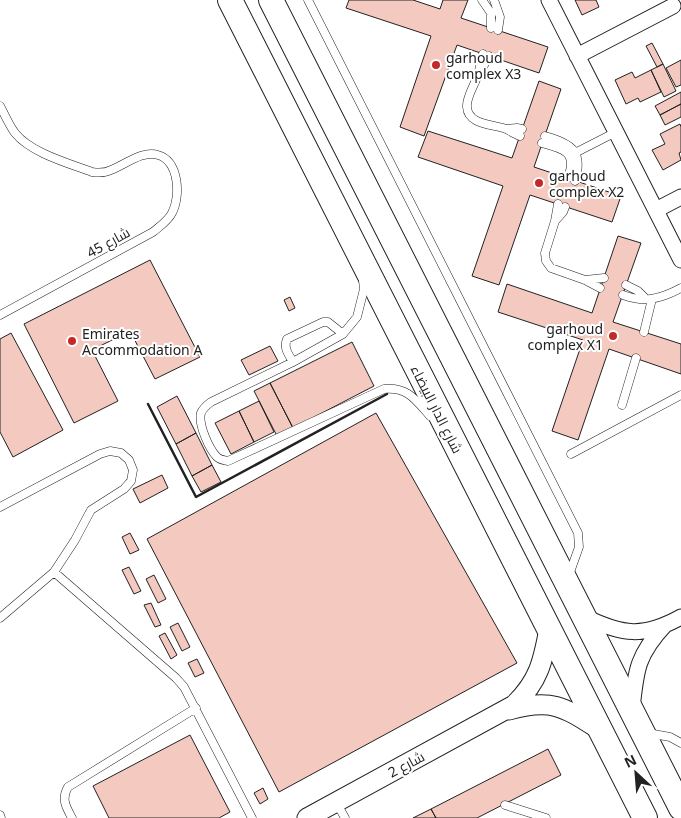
<svg xmlns="http://www.w3.org/2000/svg" width="681" height="818" font-family="'Noto Sans',Cairo,sans-serif">
	<rect width="100%" height="100%" fill="#fff"/>
	<path fill="#f3c9c0" stroke="#222" d="M349,0h64l27,9 3,-9h25l-7,18 87,29 -9,26 -82,-28 -33,91 -24,-9 31,-91 -85,-28z
		M575,0h21l3,7 -17,8z
		M652,43l11,21 -6,3 -11,-21z
		M681,60v25l-5,2 -10,-19z
		M663,64l13,27 -12,6 -13,-27z
		M651,70l10,22 -21,10 -2,-4 -12,6 -11,-24 17,-8 3,6z
		M539,81l22,8 -27,78 87,29 -9,26 -82,-27 -31,90 -27,-9 31,-90 -85,-29 10,-26 84,27z
		M681,92v12l-21,11 -5,-9z
		M681,104v13l-16,8 -5,-10z
		M680,124l1,3v25l-2,1 2,7 -18,10 -11,-20 13,-6 -5,-10z
		M618,236l23,7 -28,79 68,22v30l-72,-25 -31,91 -26,-9 31,-91 -85,-28 9,-28 85,29z
		M150,260l50,97 -45,22 -25,-48 -38,19 26,51 -44,22 -50,-99z
		M290,297l5,11 -6,3 -5,-11z
		M11,333l52,97 -50,27 -13,-25v-93z
		M352,342l22,44 -81,42 -23,-45z
		M270,346l8,15 -29,14 -8,-15z
		M270,383l23,45 -16,8 -23,-45z
		M177,396l19,37 -20,11 -19,-37z
		M259,401l15,31 -20,10 -15,-31z
		M239,411l15,31 -23,12 -16,-31z
		M376,413l141,250 -238,129 -132,-253z
		M196,433l16,32 -20,11 -16,-32z
		M212,465l9,17 -20,10 -9,-16z
		M162,475l6,13 -28,15 -7,-14z
		M130,533l9,17 -9,4 -8,-17z
		M129,567l12,24 -7,3 -12,-24z
		M154,575l12,24 -8,4 -12,-24z
		M151,603l10,22 -6,2 -11,-22z
		M178,623l12,24 -8,4 -12,-24z
		M165,633l12,22 -6,4 -12,-23z
		M197,659l7,14 -9,4 -7,-14z
		M190,735l40,77 -11,6h-110l-16,-32z
		M548,749l13,26 -84,43h-41l-5,-9z
		M263,788l5,11 -8,5 -6,-11z
		M431,809l5,9h-23z"/>
	<g fill="none" stroke-linecap="round" stroke-linejoin="round">
		<g stroke="#222" stroke-width="9">
			<path id="service" d="M308,0l270,533 1,14 -10,28
				M482,0l9,13v15
				M494,0l6,17 -2,13
				M483,54c-3,8 -3,16 -6,23 -3,9 -11,21 -10,30 1,18 26,17 39,22 4,2 9,5 14,7
				M480,72l9,-16
				M0,106c5,9 9,19 15,27 16,20 53,30 77,39 6,1 13,1 19,-2 14,-5 31,-20 47,-15 21,6 23,41 14,58 -4,8 -12,13 -19,19l-153,83
				M506,129l11,-1 5,1
				M545,136c26,7 39,15 30,45
				M542,143c23,6 35,9 26,35
				M571,155l45,-23
				M558,204l-3,17 -10,32 1,8 5,7 34,12 15,8
				M555,221l8,-9 2,-5
				M363,280l1,9 -7,28 -14,17 -50,28 -82,40c-4,3 -8,6 -10,11 -3,11 8,36 16,44 3,3 6,3 11,4l156,-72c24,-2 31,10 46,27
				M585,280l19,-2
				M626,285l12,6 7,7
				M623,295c21,8 38,4 58,-7
				M644,332l8,-33
				M293,362c-4,-7 -10,-14 -6,-23l36,-17h5l15,12
				M622,405l14,-47
				M571,454l110,-59
				M0,507l100,-53 10,-3 11,2 8,7 4,10 -2,11 -7,8 -33,21 -16,30 -21,32 -54,46
				M54,572l122,106 8,9 68,131
				M648,733l22,4 11,6
				M336,802l9,16
				M505,805l41,13
				M0,815l1,3
				M72,818c-6,-11 -11,-19 -4,-31l128,-79"/>
		</g>
		<g stroke="#222" stroke-width="17">
			<path id="minor" d="M549,0l132,260
				M577,56l96,-50
				M656,210l25,-13
				M585,617c38,18 58,21 96,0
				M632,709c4,-39 5,-54 33,-84"/>
		</g>
		<g stroke="#222" stroke-width="21">
			<path id="tertiary" d="M509,710c43,-12 55,-3 91,20
				M307,818l207,-113c25,-24 29,-44 35,-76"/>
		</g>
		<g stroke="#222" stroke-width="26">
			<path id="primary" d="M230,0l415,818
				M271,0l410,808"/>
		</g>
		<use href="#service" stroke="#fff" stroke-width="8"/>
		<use href="#minor" stroke="#fff" stroke-width="15"/>
		<use href="#tertiary" stroke="#fff" stroke-width="19"/>
		<use href="#primary" stroke="#fff" stroke-width="24"/>
		<path stroke="#222" stroke-width="2.5" d="M148,404l48,93 191,-103"/>
	</g>
	<g fill="#c62828" stroke="#fff" stroke-width="2">
		<circle cx="436" cy="65" r="5"/>
		<circle cx="539" cy="183" r="5"/>
		<circle cx="613" cy="336" r="5"/>
		<circle cx="72" cy="341" r="5"/>
	</g>
	<g text-anchor="middle" dominant-baseline="central" stroke-width="4" stroke-linejoin="round" paint-order="stroke">
		<g font-size="14" fill="#222" stroke="#fff" text-anchor="start">
			<text x="446" y="57">garhoud<tspan x="446" dy="16">complex X3</tspan></text>
			<text x="549" y="175">garhoud<tspan x="549" dy="16">complex X2</tspan></text>
			<text x="603" y="328" text-anchor="end">garhoud<tspan x="603" dy="16">complex X1</tspan></text>
			<text x="82" y="333">Emirates<tspan x="82" dy="16">Accommodation A</tspan></text>
		</g>
		<g font-size="14" fill="#222" stroke="#fff">
			<text transform="translate(108 242) rotate(-29)">شارع 45</text>
			<text transform="translate(437 409) rotate(63)">شارع الدار البيضاء</text>
			<text transform="translate(406 764) rotate(-28)">شارع 2</text>
		</g>
	</g>
	<g transform="translate(636 773) rotate(334)" stroke="#ffffff" stroke-width="4" paint-order="stroke">
	<path d="M0-4L9 19L0 12L-9 19Z" fill="#222222"/>
	<text y="-8" font-size="14" font-weight="bold" text-anchor="middle" fill="#222222">N</text>
	</g>
</svg>
